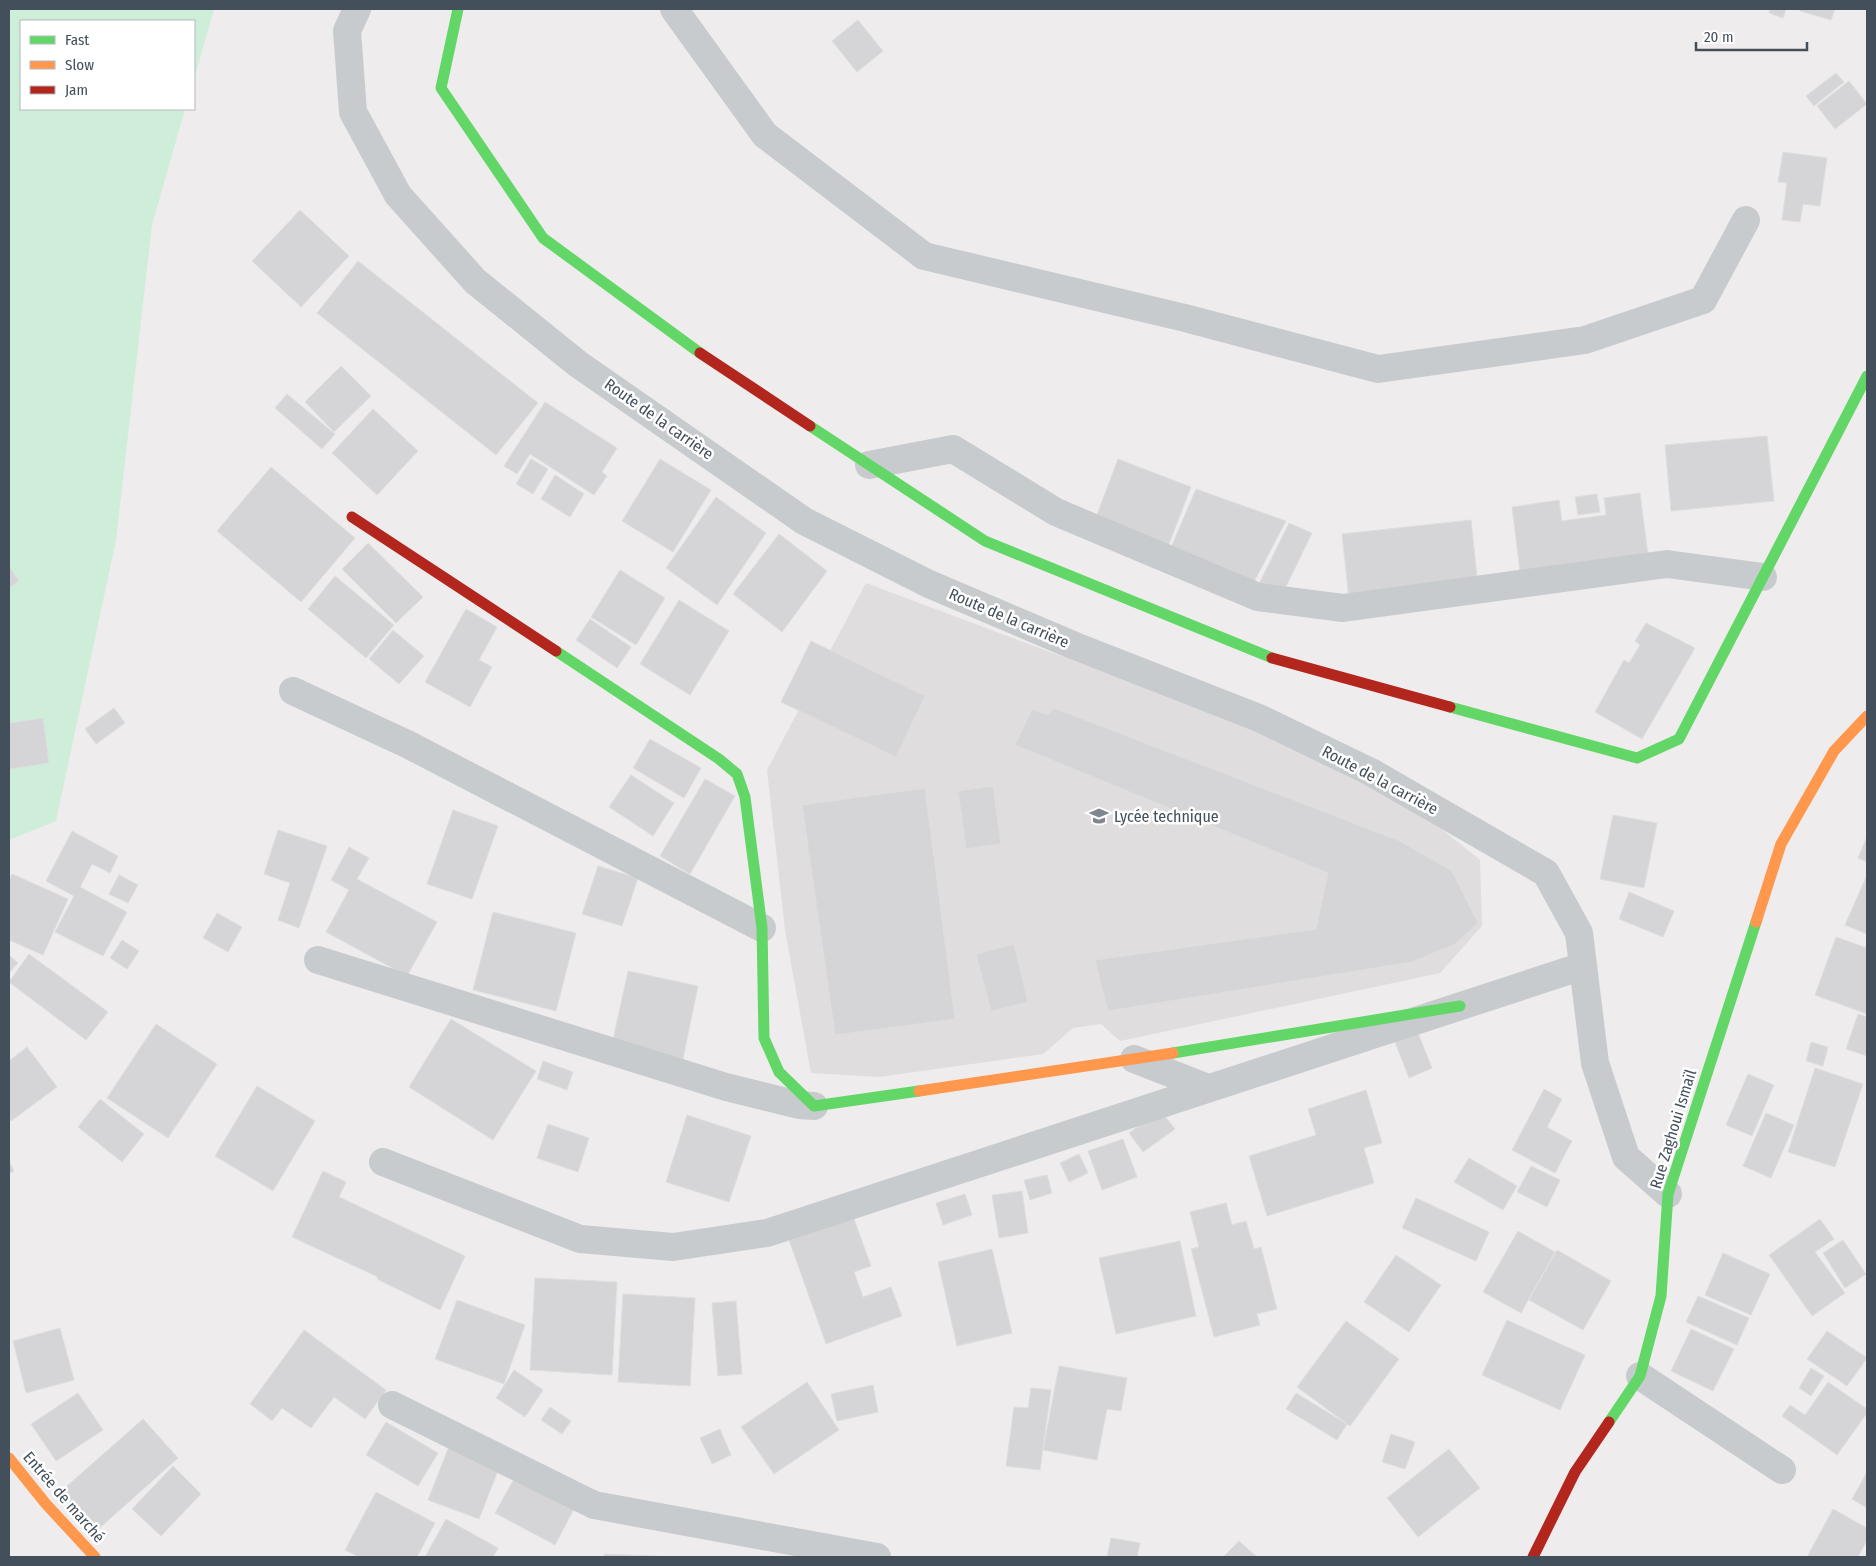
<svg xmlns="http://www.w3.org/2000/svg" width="1876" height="1566" font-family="'Fira Sans Condensed',sans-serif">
	<rect width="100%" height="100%" fill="#eeecec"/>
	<path fill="#dfddde" d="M866,583l505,189 109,88 2,66 -42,47 -320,68 -19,-17 -28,4 -30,26 -164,23 -68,-4 -26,-143 -18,-160z"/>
	<path fill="#cfeeda" d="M9,9h205l-20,70v-58h-173v88h164l-33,116 -36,315 -60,281 -47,19z"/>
	<path fill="#d5d4d7" stroke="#dfdedf" d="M1770,9h16l-3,9 -14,-5z
		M1800,9h35l-4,11 -31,-9z
		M858,20l25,31 -26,21 -25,-31z
		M1836,73l8,9 -30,24 -8,-10z
		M1849,81l18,23 -32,25 -18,-23z
		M1783,152l44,6 -7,48 -17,-2 -3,18 -18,-2 5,-37 -9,-1z
		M300,210l49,46 -48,51 -49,-46z
		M358,261l180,142 -42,52 -179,-142z
		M341,366l30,30 -37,36 -29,-30z
		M287,394l48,40 -13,15 -47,-41z
		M545,402l72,46 -15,24 5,4 -13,19 -64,-41 -13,20 -13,-8z
		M373,409l45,42 -41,44 -45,-42z
		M1767,436l7,65 -103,10 -6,-66z
		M531,459l17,10 -15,25 -17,-10z
		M660,459l51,31 -38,62 -51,-31z
		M1118,459l73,28 -25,65 -73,-27z
		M271,467l84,71 -54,64 -84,-71z
		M555,475l29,19 -14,23 -29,-18z
		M1196,489l90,32 -32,61 -85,-30z
		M1640,493l8,61 -128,18 -8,-65 47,-7 3,21 44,-6 -2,-17z
		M1597,494l3,18 -22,3 -3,-18z
		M716,497l50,36 -49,72 -51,-37z
		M1471,520l7,66 -129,14 -7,-66z
		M1289,523l23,10 -32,66 -23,-11z
		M779,534l48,37 -45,61 -49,-38z
		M368,543l55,54 -27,26 -54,-54z
		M9,566l10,15 -10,7z
		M620,570l45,28 -29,47 -45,-28z
		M335,576l59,49 -28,33 -58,-49z
		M679,600l50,31 -39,64 -50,-31z
		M466,609l31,18 -18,33 13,7 -22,40 -45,-25z
		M590,619l41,28 -14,21 -41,-28z
		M1646,623l49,25 -53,91 -47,-27 29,-52 5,3 11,-18 -5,-4z
		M393,630l31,26 -25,28 -30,-25z
		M811,641l114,55 -29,61 -115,-55z
		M114,708l11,15 -29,21 -11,-15z
		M1054,708l346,133 52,30 26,52 -23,21 -43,18 -304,49 -13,-51 221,-31 12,-56 -313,-128 17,-36 16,6z
		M43,718l6,45 -40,6v-46z
		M650,739l51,29 -17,30 -51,-30z
		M631,775l43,28 -21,33 -44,-29z
		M705,779l30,17 -45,78 -30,-18z
		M993,786l8,58 -35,5 -8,-58z
		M925,788l30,231 -120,16 -33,-230z
		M453,810l45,16 -26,73 -45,-15z
		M1613,815l44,8 -13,65 -44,-9z
		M278,830l49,16 -28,82 -21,-8 12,-37 -26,-9z
		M72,831l46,25 -8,17 -18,-9 -12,23 47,25 -24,44 -48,-24 19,-36 -28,-15z
		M1867,836v26l-9,-4z
		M349,847l20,11 -12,21 80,43 -30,54 -81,-44 23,-42 -18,-10z
		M598,866l40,12 -16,48 -40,-12z
		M12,874l56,25 -25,56 -34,-15v-60z
		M119,875l19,10 -10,18 -19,-9z
		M1867,875v59l-22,-9z
		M1629,892l45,19 -11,26 -44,-18z
		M493,912l83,21 -20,78 -83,-21z
		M217,913l25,14 -14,25 -25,-14z
		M1836,937l31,11v66l-52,-19z
		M122,940l17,11 -12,18 -17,-11z
		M1014,944l14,58 -37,9 -15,-57z
		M29,954l79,58 -22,28 -77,-58z
		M9,955l9,8 -9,10z
		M628,971l70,15 -15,73 -71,-15z
		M1858,1014l9,3v39l-21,-7z
		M451,1019l85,52 -43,69 -84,-53z
		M156,1024l61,40 -49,74 -61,-40z
		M1418,1033l14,35 -23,10 -14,-36z
		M1811,1042l17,5 -5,19 -17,-5z
		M27,1047l30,40 -46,34 -2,-3v-57z
		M543,1061l30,11 -6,18 -30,-11z
		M1815,1068l48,16 -28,83 -47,-15z
		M1748,1074l26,11 -22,51 -26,-11z
		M257,1086l58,35 -42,70 -58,-35z
		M1544,1089l18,10 -15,28 25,14 -17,32 -43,-23z
		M1366,1090l16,53 -18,5 10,35 -107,33 -18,-60 67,-21 -8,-26z
		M100,1099l44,35 -22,28 -44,-35z
		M1160,1110l15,19 -32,23 -14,-19z
		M1766,1113l28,12 -23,53 -28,-12z
		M687,1115l64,21 -22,66 -63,-20z
		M548,1124l41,14 -11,34 -41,-14z
		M1123,1139l14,38 -35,13 -14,-39z
		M1079,1154l9,19 -19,9 -9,-19z
		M1469,1158l48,28 -14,24 -49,-28z
		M9,1161l5,10 -5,3z
		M1531,1166l29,14 -13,27 -30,-15z
		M323,1171l23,11 -7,15 126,59 -25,54 -63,-31 1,-2 -86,-40z
		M1047,1175l5,18 -22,7 -6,-20z
		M1022,1191l6,42 -29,5 -7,-43z
		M965,1194l7,21 -29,10 -7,-22z
		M1416,1198l73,34 -13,29 -74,-33z
		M1226,1203l6,22 14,-4 8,28 7,-2 16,62 -20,5 3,11 -46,12 -23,-88 8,-2 -9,-35z
		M853,1216l18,50 -17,6 9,25 28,-10 11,29 -76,28 -37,-104z
		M1820,1219l14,20 -19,13 30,41 -33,23 -43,-61z
		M1518,1231l37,21 -34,61 -38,-21z
		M1843,1240l23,34 -21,14 -22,-35z
		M1180,1241l16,75 -80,18 -17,-76z
		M992,1249l20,84 -55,13 -19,-84z
		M1557,1250l54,31 -28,49 -54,-30z
		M1723,1253l47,21 -19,41 -46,-20z
		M1396,1255l45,30 -32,47 -45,-30z
		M535,1278l82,4 -5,93 -82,-5z
		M623,1294l72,4 -5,88 -72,-4z
		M1698,1296l51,22 -12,27 -51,-23z
		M457,1300l68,25 -21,59 -69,-25z
		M736,1301l6,73 -24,2 -6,-73z
		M1507,1320l78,35 -25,55 -78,-35z
		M1346,1321l53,38 -49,67 -53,-39z
		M60,1328l14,52 -48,13 -13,-52z
		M1691,1329l43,20 -21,42 -42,-20z
		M304,1330l82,60 -21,29 -31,-22 -23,31 -29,-20 -10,13 -22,-17z
		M1827,1331l40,27 -20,28 -40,-27z
		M1059,1366l68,12 -6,33 -14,-2 -10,51 -54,-10z
		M1811,1368l13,8 -13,20 -12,-8z
		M514,1370l29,20 -18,27 -29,-19z
		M807,1382l32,48 -65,44 -33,-47z
		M1828,1382l39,27v4l-30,42 -55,-39 8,-11 15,10z
		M873,1385l5,27 -41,9 -6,-27z
		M1031,1388l20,2 -11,80 -34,-4 8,-59 14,1z
		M78,1393l25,37 -47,31 -25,-37z
		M1296,1393l51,31 -10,16 -51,-31z
		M550,1407l21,14 -9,13 -21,-14z
		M143,1419l35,39 -84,75 -36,-39z
		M386,1422l52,31 -20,33 -52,-31z
		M720,1429l11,26 -19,9 -12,-26z
		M455,1431l51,19 -27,69 -51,-19z
		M1391,1434l24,8 -10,27 -23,-7z
		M1449,1449l31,39 -62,49 -31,-39z
		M524,1461l59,31 -28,53 -60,-32z
		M173,1466l28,28 -40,42 -29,-27z
		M1867,1472v36l-15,-9z
		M376,1492l59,31 -18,34h-58l-14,-7z
		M1833,1509l34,19v12l-9,17h-51z
		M446,1519l52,29 -5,9h-68z
		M1111,1538l29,5 -3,14h-30z
		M1239,1541l18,16h-34z
		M604,1554l73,3h-73z"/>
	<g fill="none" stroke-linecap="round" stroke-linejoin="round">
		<path stroke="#c8cbcd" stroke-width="28" d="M357,9l-10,22 6,81 45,83 77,86 103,83 226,157 125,63 146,62 184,72 112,54 175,101 33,60 16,130 31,94 42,37
			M674,9l91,126 159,121 261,62 193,51 207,-29 118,-40 43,-80
			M869,465l84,-16 103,63 202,85 85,11 324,-44 96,13
			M293,691l114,53 355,184
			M318,960l408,127 73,18 15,1
			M1134,1059l74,29
			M383,1162l197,77 93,8 94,-14 816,-267
			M1640,1376l142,94
			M392,1405l202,100 283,52"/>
		<path stroke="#63d668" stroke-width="11" d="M458,9l-17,79 102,150 157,115
			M810,426l175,115 287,117
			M556,651l163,108 18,15 8,23 17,131 2,110 15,34 35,34 105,-15
			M1450,707l187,51 42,-19 188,-363
			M1173,1053l287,-47
			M1609,1422l31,-46 21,-80 7,-102 88,-272"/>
		<path stroke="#ff974d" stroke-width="11" d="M1756,922l25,-78 53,-93 33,-35
			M919,1091l254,-38
			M9,1458l37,46 49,53"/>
		<path stroke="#b3261e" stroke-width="11" d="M700,353l110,73
			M352,517l204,134
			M1272,658l178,49
			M1533,1557l42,-85 34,-50"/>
	</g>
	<defs>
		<g id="school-bare" transform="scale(1.5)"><path d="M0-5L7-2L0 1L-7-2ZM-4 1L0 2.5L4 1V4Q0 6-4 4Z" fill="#7f868d" stroke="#fff" stroke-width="2.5" paint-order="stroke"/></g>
	</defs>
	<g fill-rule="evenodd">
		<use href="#school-bare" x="1099" y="816"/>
	</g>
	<g text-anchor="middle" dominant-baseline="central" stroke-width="5" stroke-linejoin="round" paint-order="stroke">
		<g font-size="16" fill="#434f5a" stroke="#fff">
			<text transform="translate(659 419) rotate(35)">Route de la carrière</text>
			<text transform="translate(1009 618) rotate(23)">Route de la carrière</text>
			<text transform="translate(1380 780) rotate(28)">Route de la carrière</text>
			<text transform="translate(1673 1129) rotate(-73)">Rue Zaghoui Ismaïl</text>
			<text transform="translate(64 1497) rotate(49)">Entrée de marché</text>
		</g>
		<g font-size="16" fill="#434f5a" stroke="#fff" text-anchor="start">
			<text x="1114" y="816">Lycée technique</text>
		</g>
	</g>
	<rect width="1876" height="1566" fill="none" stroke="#434f5a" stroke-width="20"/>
	<rect x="20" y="20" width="175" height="90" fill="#ffffff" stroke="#b4b9bd"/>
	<rect x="30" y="36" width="25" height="8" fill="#63d668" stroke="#b4b9bd"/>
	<text x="65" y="45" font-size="15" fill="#434f5a">Fast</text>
	<rect x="30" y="61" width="25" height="8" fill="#ff974d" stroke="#b4b9bd"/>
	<text x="65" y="70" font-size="15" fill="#434f5a">Slow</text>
	<rect x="30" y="86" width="25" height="8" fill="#b3261e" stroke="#b4b9bd"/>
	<text x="65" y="95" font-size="15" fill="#434f5a">Jam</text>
	<path d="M1696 42v8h111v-8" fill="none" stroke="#434f5a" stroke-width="2.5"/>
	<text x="1704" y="42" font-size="15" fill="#434f5a" stroke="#ffffff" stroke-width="4" paint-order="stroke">20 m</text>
</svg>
